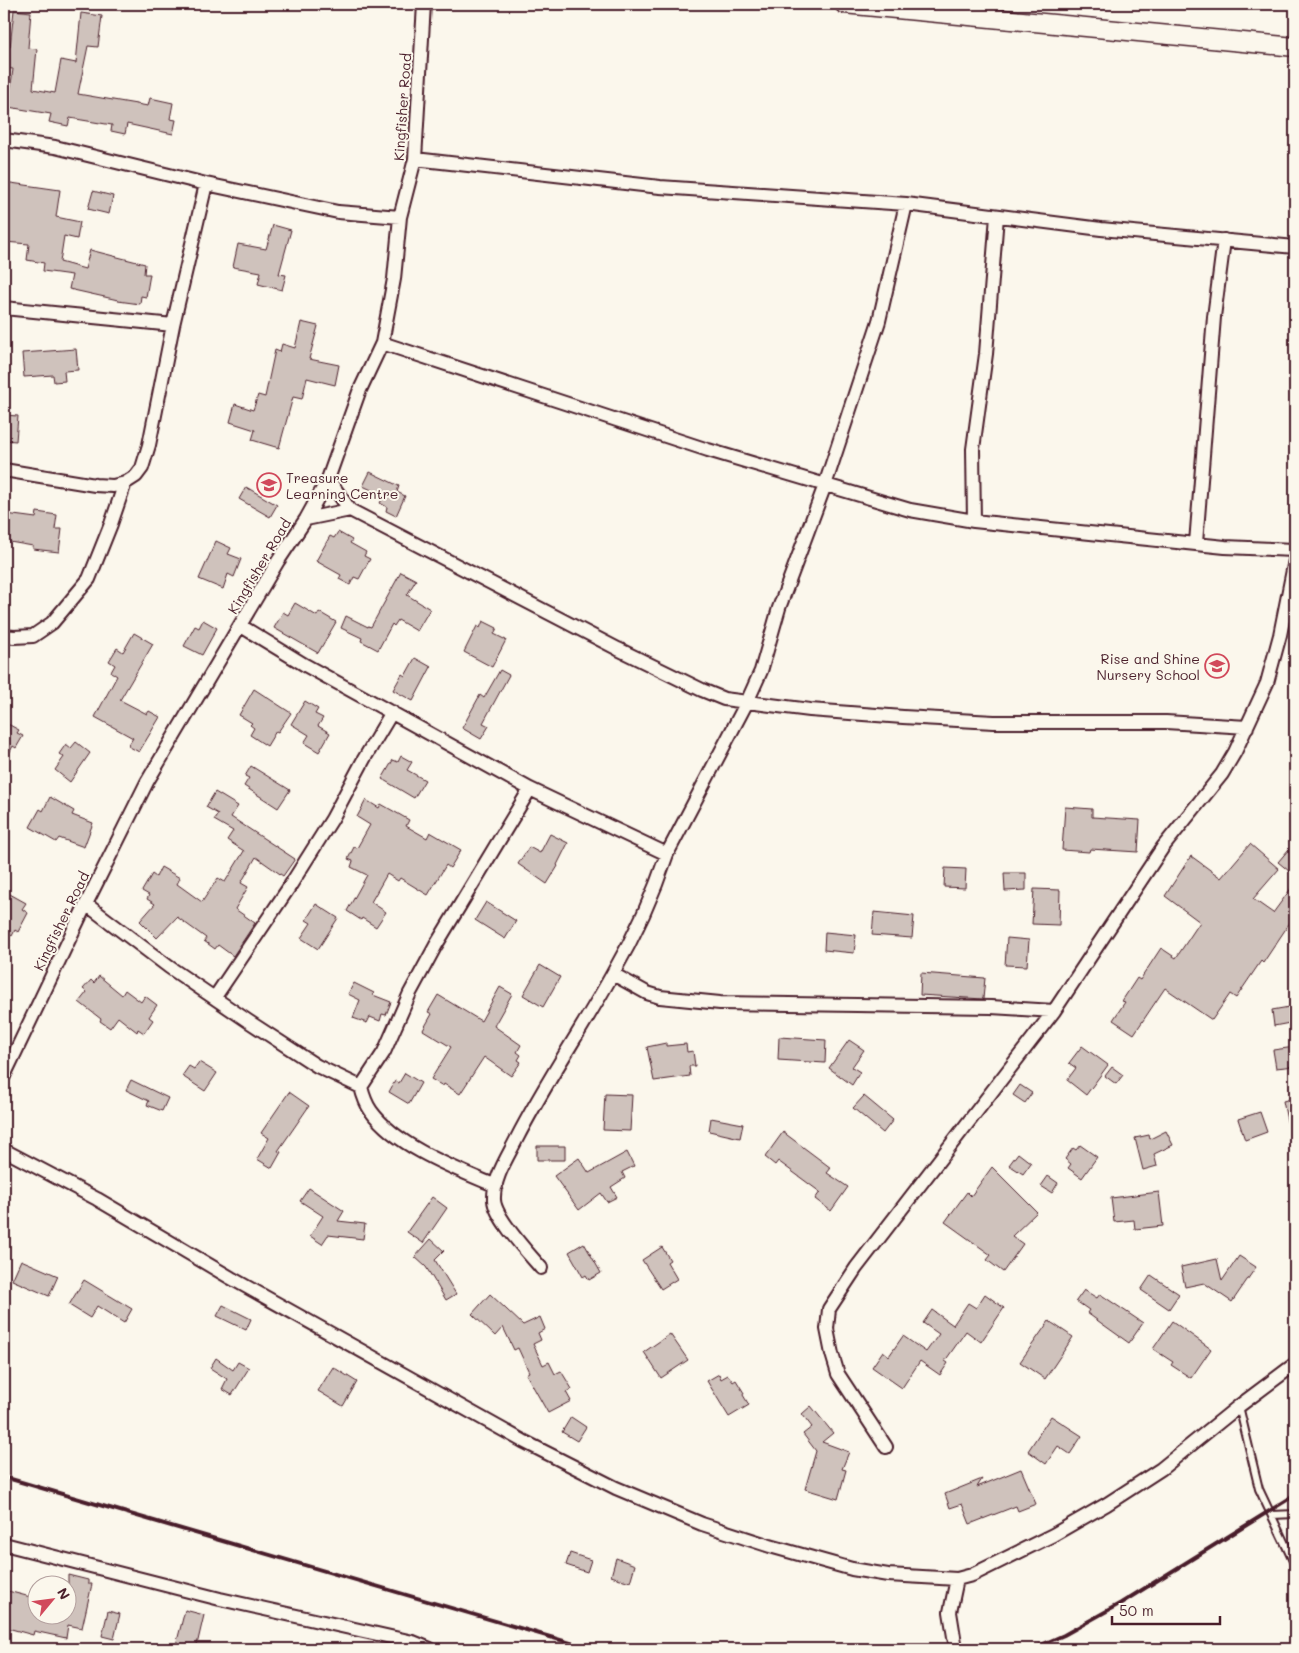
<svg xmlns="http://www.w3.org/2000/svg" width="1299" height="1653" font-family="Mali,sans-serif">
	<rect width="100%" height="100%" fill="#fbf7ec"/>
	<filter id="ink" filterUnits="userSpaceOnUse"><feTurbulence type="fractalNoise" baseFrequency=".02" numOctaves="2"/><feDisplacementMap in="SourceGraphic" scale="10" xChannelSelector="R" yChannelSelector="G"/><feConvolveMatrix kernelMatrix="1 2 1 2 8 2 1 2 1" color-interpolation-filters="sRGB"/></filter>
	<g filter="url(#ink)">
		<path fill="#cfc2bc" stroke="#4a1f2b" d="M14,10l17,2 -3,36 9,1 -4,40 22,4 6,-33 15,3 5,-50 21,3 -4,31 -10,-1 -10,48 70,12 2,-8 23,5 -3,16 6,1 -3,14 -46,-10 -2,10 -14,-3 1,-6 -42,-7 -2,8 -19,-4 2,-8 -43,-7 5,-38 -9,-1v-11h4v-10h2z
			M4,182l56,8 -4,27 24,5 -3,17 -13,-3 -4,26 25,7 5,-19 55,14 -1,10h6l-4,23 -5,-1 -1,8 -22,-3v-1l-49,-11 3,-14 -29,-4 1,-8 -17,-3 2,-16 -25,-2z
			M93,191l20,5 -4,18 -21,-5z
			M273,225l18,5 -12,44 7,1 -4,15 -24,-6 3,-12 -28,-5 5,-23 28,5z
			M301,322l17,4 -9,33 30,6 -4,20 -28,-7 -5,21 -9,-2 -14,51 -27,-8 3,-10 -25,-8 5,-18 18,6 5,-15 7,2 10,-47 5,2 2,-8 13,4z
			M76,349l2,21 -14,1 1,10 -11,1 -1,-7 -29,2 -2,-24z
			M4,415l14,1 -2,25 -12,-1z
			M370,472l29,14 -2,6 8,4 -9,20 -10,-5 1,-4 -7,-4 4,-7 -21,-10z
			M246,487l31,18 -7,12 -31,-18z
			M37,512l20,3 -2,14h7l-3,23 -26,-3v-3l-29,-5v-23l1,1 1,-5 30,4z
			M338,532l14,8 -2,3 16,9 -2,4 6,3 -11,20 -5,-2 -4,8 -11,-6 2,-4 -25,-14 14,-25 4,2z
			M216,541l15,7 -3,6 13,5 -7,18 -6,-3 -5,15 -24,-10z
			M401,572l15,8 -9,15 23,14 -13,22 -19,-11 -4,6 -2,-2 -14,26 -17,-9 1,-3 -21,-10 5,-12 22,11v-1l3,1z
			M295,603l22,13 2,-4 17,10 -18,31 -44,-25 9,-16 5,3z
			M203,620l14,8 -15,27 -18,-9 11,-20 4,2z
			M483,621l14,7 -3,6 12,6 -14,27 -28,-15 13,-26 3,2z
			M134,633l19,11 -33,56 27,14 2,-3 11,6 -21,35 -11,-6 5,-8 -38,-21 22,-41 -6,-4 4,-7 -6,-4 8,-13 6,4z
			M415,658l16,9 -18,34 -20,-11 9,-16 3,2z
			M500,670l9,5 -26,48 6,3 -8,13 -19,-11 18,-33 4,3z
			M254,689l37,24 -13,19 -2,-1 -9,15 -17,-11 4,-7 -4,-3 2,-2 -13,-8z
			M305,701l13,8 -3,5 8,4 -5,8 12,7 -11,19 -15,-9 5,-8 -18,-11z
			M4,722l15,8 -2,3 6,3 -7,12 -3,-2 -9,17z
			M76,742l14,11 -20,29 -15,-12 9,-13 -5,-3 7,-10 5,4z
			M401,756l11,6 -5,8 18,10 -11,18 -32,-19 11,-19 5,2z
			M251,766l39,24 -12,18 -34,-22 5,-8 -4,-2z
			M215,792l23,14 -7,11 64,42 -12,17 -27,-19 -15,26 7,4 -13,22 20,14 -22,33 -15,-11 -3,4 -11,-8 2,-3 -29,-21 -20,21 -17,-17 15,-17 -8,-5 2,-4 -7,-4 10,-17 4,3 5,-10 19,11 -3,6 25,18 16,-24 7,4 19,-31 -17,-11 6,-9 -19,-11 4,-6 -12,-7z
			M50,797l24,14 -2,4 21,8 -9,24 -25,-9 -3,4 -26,-15 10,-18 3,2z
			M366,800l13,8 2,-4 28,16 -3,6 21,12 3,-6 31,18 -11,18 -4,-3 -18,30 -28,-17 -2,3 -11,-7 -16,28 15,10 -10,15 -14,-9 -1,2 -14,-9 20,-36 -16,-8 2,-6 -5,-2 6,-12 3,1 13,-23 -13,-8z
			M1065,807l27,2v8l48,3 -2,32 -48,-3 -1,3 -27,-2z
			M550,834l18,9 -11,22 1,1 -11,18 -29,-20 11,-17 11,6z
			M1250,844l29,25 -26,30 20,14 22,-30v32l-32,48 -2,-2 -25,37 -6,-4 -18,26 -47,-32 -31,46 -21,-14 12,-18 -3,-1 15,-23 3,2 21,-32 15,10 24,-36 -35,-26 26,-40 30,22z
			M1289,849l6,5v22l-17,-14z
			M945,868l21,1 -1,19 -21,-1z
			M1004,873h22v17l-21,1z
			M1034,889l26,1 -1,35 -27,-1z
			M8,893l18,10 -4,6 6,4 -10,19 -3,-2 -3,6 -8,-5v-30z
			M486,902l30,19 -11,18 -30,-19z
			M316,904l22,14 -20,31 -17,-11 10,-15 -5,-3z
			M874,912l40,4 -2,22 -40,-3z
			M825,932l31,3 -2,18 -30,-3z
			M1007,938l22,2 -2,26 -22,-1z
			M540,965l20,12 -17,30 -20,-12z
			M921,973l64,5 -2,21 -63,-4z
			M99,976l23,19 3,-5 16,12 4,-6 12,9 -8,12 4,3 -9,13 -6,-4 -1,3 -19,-15 -8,11 -10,-7 1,-2 -22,-17 8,-10 -4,-3 8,-9 3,3z
			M354,983l20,10 -1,2 18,7 -5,13 -4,-1 -2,7 -10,-4 -3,6 -14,-5 7,-18 -12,-6z
			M500,987l12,7 -18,32 27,19 -4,7 4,3 -3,5 3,2 -10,14 -27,-19 -24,37 -16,-10 -1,2 -12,-7 20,-32 -28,-17 9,-16 -4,-2 10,-17 43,26z
			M1295,1006v16l-21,4 -2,-16z
			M779,1037l47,3 -1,23 -47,-3z
			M849,1040l15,10 -12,17 8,5 -8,13 -23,-17z
			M666,1043v3l20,-2 1,8 6,-1 2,15h-6l1,10 -36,5 -7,-34z
			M1082,1046l26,19 -22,30 -19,-15 9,-12 -7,-5z
			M1295,1047v19l-19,2 -3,-18z
			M199,1062l18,11 -12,18 -23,-15 7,-10 5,3z
			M1112,1067l11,8 -7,9 -11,-8z
			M405,1073l16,10 -12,21 -20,-12 6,-11 4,2z
			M131,1080l37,18 -6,13 -15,-6 2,-4 -23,-11z
			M1020,1085l12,8 -7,10 -12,-8z
			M289,1092l20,14 -31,45 3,1 -9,16 -15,-9 12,-21 -8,-5z
			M605,1094l27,1 -2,36 -27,-1z
			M864,1096l29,24 -10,13 -30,-25z
			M1295,1098v36l-5,1 -7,-34z
			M1260,1112l7,20 -22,8 -7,-21z
			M711,1118l32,6 -3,14 -31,-7z
			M1166,1131l7,14 -19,9 3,12 -14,4 -8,-32 14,-3 1,4z
			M783,1132l48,36 -4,5 21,14 -17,24 -16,-12 5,-7 -42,-31 -3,4 -10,-8z
			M1080,1145l17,12 -15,21 -14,-10 3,-4 -6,-5 8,-11 3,2z
			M537,1146h28v14h-28z
			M627,1152l7,14 -12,6 3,6 -14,9 6,10 -10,5 -6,-9 -22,17 -25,-34 25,-18 10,15z
			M1018,1153l13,10 -8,11 -14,-9z
			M992,1167l45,45 -25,24 11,8 -20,28 -16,-12 4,-5 -46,-33 22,-30 4,4z
			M1048,1176l10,7 -6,10 -11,-7z
			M309,1188l35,23 -6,10 27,3 -2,15 -35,-4 -6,9 -12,-8 13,-20 -23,-15z
			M1159,1192l4,34 -28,3 -1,-9 -20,2 -3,-24z
			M432,1197l15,11 -24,35 -16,-11z
			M431,1239l13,12 -9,9 21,34 -10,6 -20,-33 -11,-10z
			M584,1243l17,30 -12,7 -3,-5 -3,2 -14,-25z
			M662,1247l8,13 -3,2 10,17 -16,10 -19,-29z
			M1239,1256l17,11 -24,35 -28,-19 -19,4 -4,-20 36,-8 5,22z
			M21,1260l37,16 -9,20 -37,-16z
			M1151,1275l28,19 -10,15 -28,-19z
			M84,1280l48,29 -8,14 -27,-17 -7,12 -21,-13z
			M1084,1290l13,8 3,-4 43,29 -14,20 -42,-30 2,-3 -13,-9z
			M490,1294l33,31 17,-8 5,12 -7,4 3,7 -8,4 10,21 6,-3 6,12 6,-3 11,18 -6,3 5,9 -23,12 -22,-39 3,-2 -11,-24 -4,2 -11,-23 -8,9 -23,-22z
			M985,1294l19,14 -23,34 -15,-11 -21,30 3,2 -8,12 -20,-14 -18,27 -30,-21 11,-16 6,5 14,-20 23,16 13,-18 -16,-11 9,-13 21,15 15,-22 8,5z
			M223,1305l28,14 -5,11 -29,-14z
			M1049,1321l24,16 -28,42 -25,-17z
			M1172,1321l39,28 -20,29 -20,-13 2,-3 -20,-13z
			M670,1334l18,26 -27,18 -17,-26z
			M216,1358l17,12 5,-8 11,6 -17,27 -10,-6 5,-10 -17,-11z
			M333,1367l24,15 -14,24 -25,-15z
			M719,1374l2,5 7,-4 5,7 3,-2 8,13 -1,2 6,10 -20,12 -22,-36z
			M811,1406l22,27 -11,9 27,10 -7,17 4,1 -8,29 -33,-10 11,-38 -13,-17 9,-7 -10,-13z
			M1051,1416l31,20 -12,18 -12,-8 -12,18 -18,-13z
			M571,1417l15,10 -9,14 -15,-9z
			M1021,1469l15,35 -18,7 -2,-5 -46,18 -8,-20 -12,4 -5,-14 37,-15 -5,8z
			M570,1553l21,7 -4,12 -21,-7z
			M616,1558l19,7 -5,17 -19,-6z
			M68,1575l20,5v4h4l-10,44 -14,-3 -2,13 -32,-7 -1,4 -29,-8v-37l34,9v17h30z
			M185,1610l19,5 -8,34h-21z
			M108,1611l12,3 -6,25 -12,-3z"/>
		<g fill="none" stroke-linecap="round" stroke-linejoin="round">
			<g stroke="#4a1f2b" stroke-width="10">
				<path id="service" d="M1239,1406l20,83 36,76
					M1272,1515l23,-1"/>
			</g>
			<g stroke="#4a1f2b" stroke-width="16">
				<path id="minor" d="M4,140l51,7 151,37 132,28 62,5
					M415,159l245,28 246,17 195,25 194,18
					M4,308l169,17 33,-141
					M382,343l326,107 202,60 64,11 251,26 70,3
					M4,470l91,15 18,1 12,-3 11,-7 6,-8 7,-23 24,-120
					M328,479l22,31 268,139 84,41 22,9 86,11 93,7 91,5h172l81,5
					M306,519l44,-9
					M974,521l-1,-72 13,-95 11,-138
					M1196,543l18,-226 10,-77
					M241,626l64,39 225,124 137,65
					M4,636l10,1 19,-1 19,-13 37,-44 22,-55 14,-41
					M86,904l83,63 79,54 69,45 44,21 23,-35 26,-59 26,-48 94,-156
					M613,974l34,19 13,4 60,6 271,4 63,4
					M215,997l73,-108 44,-70 32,-60 28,-47
					M4,1076l82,-172 61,-122 131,-221 28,-42 22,-40 31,-87 23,-49 12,-64 6,-62 15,-58 9,-155
					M361,1087c2,8 5,17 10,24 26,36 85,58 125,75
					M4,1150l93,49 134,79 292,163 93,47 86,36 68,22 82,23 36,6 69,4 15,-4 81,-40 54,-31 54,-35 78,-63 56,-42
					M541,1268c-12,-14 -46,-50 -47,-68 -1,-21 13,-42 22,-60 29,-57 65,-109 96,-165 22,-38 41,-79 55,-121l80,-152 14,-31 18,-63 46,-123 54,-164 27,-117
					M886,1447l-48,-73 -6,-20 -5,-25 2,-20 27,-41 198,-257 109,-164 59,-73 13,-22 32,-69 13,-48 15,-75
					M4,1544l216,55 193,43 17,7
					M956,1649l-6,-37 7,-33"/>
			</g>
			<g stroke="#4a1f2b" stroke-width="21">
				<path id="secondary" d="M844,4l451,43"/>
			</g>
			<use href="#service" stroke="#fbf7ec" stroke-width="6"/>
			<use href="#minor" stroke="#fbf7ec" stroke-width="12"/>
			<use href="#secondary" stroke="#fbf7ec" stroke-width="18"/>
			<path stroke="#4a1f2b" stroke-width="4" d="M4,1477l587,172
				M1032,1649l32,-14 57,-32 174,-108"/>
		</g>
	</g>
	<defs>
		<g id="school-ring" transform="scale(1.25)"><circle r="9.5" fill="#fbf7ec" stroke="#d1495b" stroke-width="1.5"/><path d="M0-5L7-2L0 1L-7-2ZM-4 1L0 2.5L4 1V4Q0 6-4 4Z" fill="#d1495b"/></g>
	</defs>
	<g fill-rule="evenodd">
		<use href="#school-ring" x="269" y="485"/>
		<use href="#school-ring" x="1217" y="666"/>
	</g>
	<g text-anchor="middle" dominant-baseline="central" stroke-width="4" stroke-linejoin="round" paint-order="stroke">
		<g font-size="14" fill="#4a1f2b" stroke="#fbf7ec">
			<text transform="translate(402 107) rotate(-86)">Kingfisher Road</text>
			<text transform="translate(259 566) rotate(-59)">Kingfisher Road</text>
			<text transform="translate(61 921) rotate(-64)">Kingfisher Road</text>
		</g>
		<g font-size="14" fill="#4a1f2b" stroke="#fbf7ec" text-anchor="start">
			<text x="286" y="477">Treasure<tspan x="286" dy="16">Learning Centre</tspan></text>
			<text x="1200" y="658" text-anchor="end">Rise and Shine<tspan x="1200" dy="16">Nursery School</tspan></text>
		</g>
	</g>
	<rect width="1299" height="1653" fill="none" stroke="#fbf7ec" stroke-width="20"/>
	<rect x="10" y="10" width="1279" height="1633" fill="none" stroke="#4a1f2b" stroke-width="2" filter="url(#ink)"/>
	<g transform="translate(52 1600) rotate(61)"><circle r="24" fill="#fbf7ec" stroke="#b4a19f"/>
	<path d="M0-4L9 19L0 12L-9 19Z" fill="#d1495b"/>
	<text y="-8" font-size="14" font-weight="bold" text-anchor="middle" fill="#4a1f2b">N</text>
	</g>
	<path d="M1112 1616v8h108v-8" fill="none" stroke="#4a1f2b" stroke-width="2.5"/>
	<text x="1119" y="1616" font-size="15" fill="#4a1f2b" stroke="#fbf7ec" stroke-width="4" paint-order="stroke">50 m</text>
</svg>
